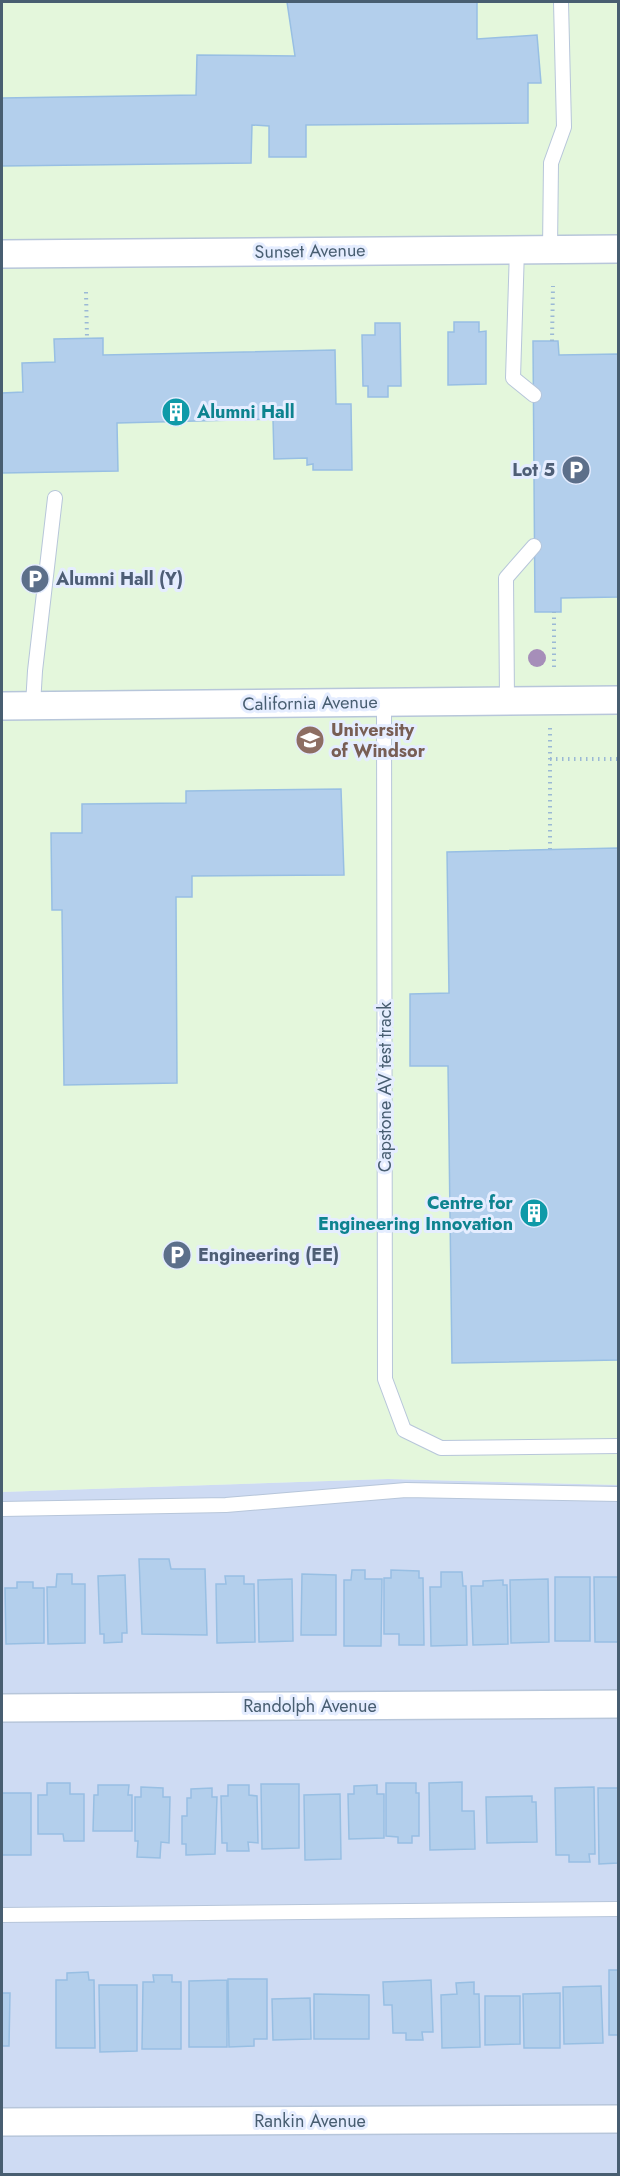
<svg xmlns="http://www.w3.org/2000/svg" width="620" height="2176" font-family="Jost,sans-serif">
	<rect width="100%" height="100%" fill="#dfe7fc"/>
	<path fill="#cedbf3" d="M388,1479l230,6v689h-616v-682z"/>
	<path fill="#e4f7dc" d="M2,2h616v1483l-230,-6 -386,13z"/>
	<path fill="#b3cfec" stroke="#98bfe3" stroke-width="1.5" d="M287,2h190v37l60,-4 4,48h-13v40l-222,2v32h-37v-31l-17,-1 -1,38 -249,3v-68l194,-3 1,-40 98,1z
		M454,322h25v10l7,-1v53l-38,1v-53h6z
		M375,323h25l1,63h-13v11h-20v-11h-5l-1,-51h13z
		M103,338v17l232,-5 1,54h15l1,66h-39v-6l-6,1v-7l-33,1 -1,-40 -156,4 1,48 -116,2v-80l21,-1 -1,-29 33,-1 -1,-23z
		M533,341h25l1,14 59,-1v243l-57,1v14h-26z
		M341,789l3,86 -152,1v21h-16l1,186 -113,2 -2,-175h-10l-1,-77h31v-29l104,-1v-12z
		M618,848v512l-166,3 -4,-297h-38v-72l39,-1 -2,-141z
		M139,1559h30l2,10h34l2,66 -65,-1z
		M352,1570h13v9h17l-1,67h-37v-66h7z
		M391,1570l28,1v7h4l1,67h-25v-11h-15v-56h7z
		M441,1572h21l1,14h3l1,59 -36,1 -1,-59h11z
		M57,1574h15v10h13v59l-37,1 -1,-57h9z
		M302,1574l34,1v60h-35z
		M125,1575l2,58h-5v9l-18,1v-9h-4l-2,-58z
		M225,1576h19v8h10l1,58 -38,1 -1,-59h10z
		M555,1577h35v64h-35z
		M594,1577h24v65h-23z
		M292,1579l1,62 -34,1 -1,-62z
		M548,1579l1,63 -38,1 -1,-63z
		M503,1580v5h4l1,59 -35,1 -2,-59h12v-5z
		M17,1582h16v6h11v55l-38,1 -1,-56h12z
		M462,1782v29h12l1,38 -45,1 -1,-67z
		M47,1783h23v11h14v47h-20l-1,-7h-25v-39h9z
		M386,1783h30v10h3v43h-7v7h-14v-6l-12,-1z
		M261,1784h38v64l-37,1z
		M98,1785h31l-1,10h4v36h-39l1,-36h4z
		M228,1785h21v10l8,1 1,47 -10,-1 1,9h-22v-8h-5l-1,-47h7z
		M377,1785v9h7v44l-35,1 -1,-45h6v-8z
		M141,1787l22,1v9h7l-1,46 -8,-1 -1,16 -23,-1 1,-16h-3v-44h6z
		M594,1787l1,67h-6l1,8h-21v-7h-13l-1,-67z
		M212,1788v9h5l-2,57 -29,1v-11h-4v-28h5v-18h4v-9z
		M598,1788h20v75l-19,1z
		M2,1793h29v62h-29z
		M340,1794l1,65 -36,1 -1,-65z
		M532,1796v6h4l1,40 -50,1 -1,-46z
		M609,1970h9v65h-9z
		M88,1972l1,8h5l1,68h-39v-68h11v-7z
		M153,1975h19v7h9v67h-39l1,-67h11z
		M228,1979h39v60h-13v7l-25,1z
		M227,1980v67h-38v-66z
		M431,1980l2,52h-11l1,8h-17v-7h-13l-1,-28h-8l-1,-23z
		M474,1982v12h5l1,53 -38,1 -1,-53 16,-1 -1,-11z
		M99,1985h38v66l-37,1z
		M601,1986l2,57 -39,1 -1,-57z
		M2,1993h8l-1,53h-7z
		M560,1993v55h-36l-1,-54z
		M314,1994l55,1v44h-55z
		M485,1996h35v48l-35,1z
		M310,1998l1,41 -38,1 -1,-41z"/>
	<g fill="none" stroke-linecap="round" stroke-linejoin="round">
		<g stroke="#b7c6da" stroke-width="16">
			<path id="lane" d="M517,249l-4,129 21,17
				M550,249l1,-86 13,-36 -3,-125
				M507,701l-1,-123 28,-32
				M384,702l1,677 19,51 37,18 177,-2
				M33,705l2,-34 20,-173
				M2,1509l224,-4 180,-15 212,4
				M2,1915l616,-6"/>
		</g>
		<g stroke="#b7c6da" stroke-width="30">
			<path id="street" d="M2,254l616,-5
				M2,706l616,-6
				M2,1708l616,-4
				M2,2122l616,-3"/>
		</g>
		<path stroke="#9bb9d5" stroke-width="4" stroke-dasharray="1.5 4.5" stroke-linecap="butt" d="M86,292l1,46
			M552,341l1,-55
			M554,667v-55
			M550,728v121
			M550,759h68"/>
		<use href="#lane" stroke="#fff" stroke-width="14"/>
		<use href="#street" stroke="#fff" stroke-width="27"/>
	</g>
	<circle fill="#a68eb9" cx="537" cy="658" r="9"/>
	<defs>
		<g id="building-disc" transform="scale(1.5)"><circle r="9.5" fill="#0f9aa8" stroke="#e5edff"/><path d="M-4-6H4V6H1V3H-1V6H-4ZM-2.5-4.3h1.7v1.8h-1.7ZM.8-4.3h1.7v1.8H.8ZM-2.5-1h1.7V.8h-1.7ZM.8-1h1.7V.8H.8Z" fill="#fff"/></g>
		<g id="parking-disc" transform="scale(1.5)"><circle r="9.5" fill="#5c6f8a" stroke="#e5edff"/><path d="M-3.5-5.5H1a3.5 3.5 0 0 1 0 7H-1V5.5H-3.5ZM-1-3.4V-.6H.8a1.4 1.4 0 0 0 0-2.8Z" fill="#fff"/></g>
		<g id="university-disc" transform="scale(1.5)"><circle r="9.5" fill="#8d6e63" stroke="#e5edff"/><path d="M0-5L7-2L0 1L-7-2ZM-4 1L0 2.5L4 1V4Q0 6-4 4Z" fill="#fff"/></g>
	</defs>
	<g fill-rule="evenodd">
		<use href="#building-disc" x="176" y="412"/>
		<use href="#parking-disc" x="576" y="470"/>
		<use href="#parking-disc" x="35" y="579"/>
		<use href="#university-disc" x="310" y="740"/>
		<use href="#building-disc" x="534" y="1213"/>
		<use href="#parking-disc" x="177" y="1255"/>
	</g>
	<g text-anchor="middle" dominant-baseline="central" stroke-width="6" stroke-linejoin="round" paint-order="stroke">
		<g font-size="18" fill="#485e71" stroke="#e5edff">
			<text transform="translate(310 251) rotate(-1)">Sunset Avenue</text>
			<text transform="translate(310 703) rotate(-1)">California Avenue</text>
			<text transform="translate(385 1087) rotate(-90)">Capstone AV test track</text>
			<text x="310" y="1706">Randolph Avenue</text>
			<text x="310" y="2121">Rankin Avenue</text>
		</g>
		<g font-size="18" font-weight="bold" fill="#0d838f" stroke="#e5edff" text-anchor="start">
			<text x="197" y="412">Alumni Hall</text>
			<text x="513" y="1203" text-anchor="end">Centre for<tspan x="513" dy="21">Engineering Innovation</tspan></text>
		</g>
		<g font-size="18" font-weight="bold" fill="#4e5e75" stroke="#e5edff" text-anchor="start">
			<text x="555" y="470" text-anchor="end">Lot 5</text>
			<text x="56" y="579">Alumni Hall (Y)</text>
			<text x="198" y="1255">Engineering (EE)</text>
		</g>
		<g font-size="18" font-weight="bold" fill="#785e54" stroke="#e5edff" text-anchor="start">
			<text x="331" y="730">University<tspan x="331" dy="21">of Windsor</tspan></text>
		</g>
	</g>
	<rect width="620" height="2176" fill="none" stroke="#485e71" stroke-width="6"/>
</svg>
